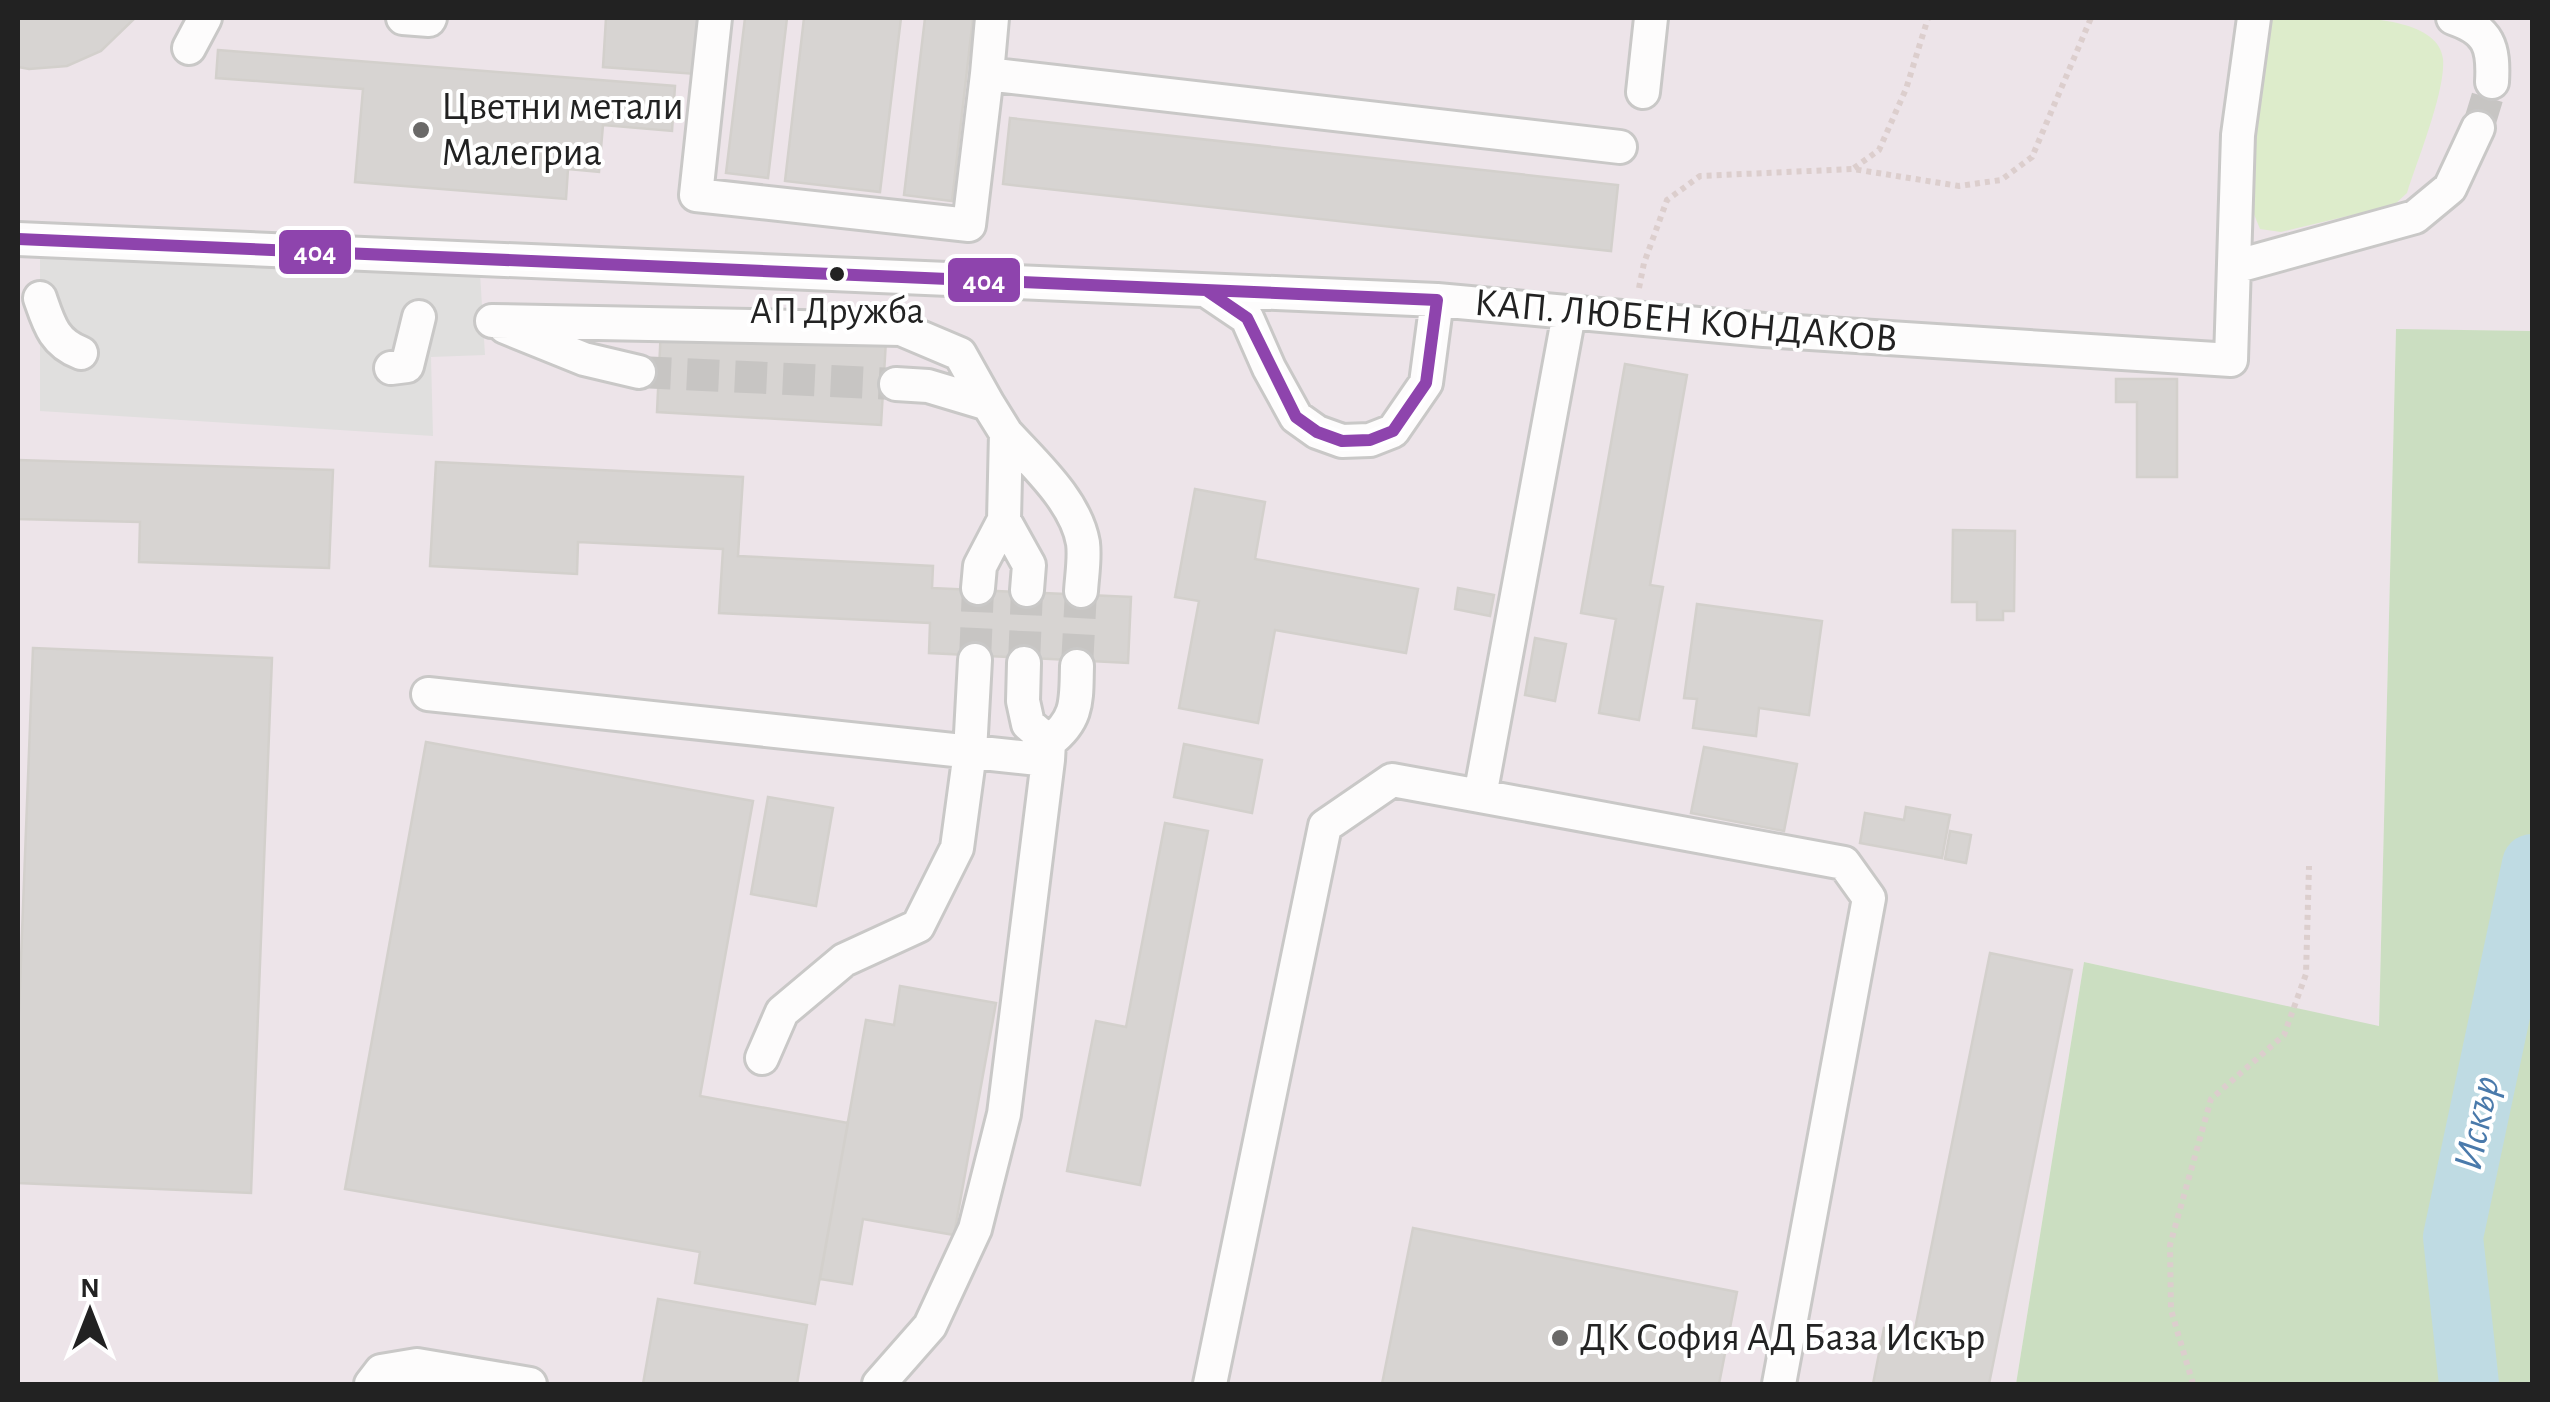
<svg xmlns="http://www.w3.org/2000/svg" width="2550" height="1402" font-family="'Alegreya Sans',sans-serif">
	<rect width="100%" height="100%" fill="#f0eeeb"/>
	<path fill="#ede4e9" d="M18,18h2514v313l-136,-1 -17,697 -295,-65 -68,422h-1998z"/>
	<path fill="#ddeccb" d="M2268,18c38,0 170,-12 175,41 3,31 -26,102 -36,134l-13,12 -113,27 -21,-3 -11,-27 9,-149z"/>
	<path fill="#cbdec1" d="M2396,329l136,2v1053h-516l68,-422 295,64z"/>
	<path fill="#e0dfde" d="M40,254l440,19 5,82 -54,2 2,79 -393,-25z"/>
	<g fill="none" stroke-linecap="round" stroke-linejoin="round">
		<path stroke="#bfdbe3" stroke-width="60" d="M2469,1384l-16,-147 79,-373"/>
	</g>
	<path fill="#d7d4d2" stroke="#d3d0cc" stroke-width="2.5" d="M18,18h117l-34,33 -34,15 -38,3 -11,-2z
		M606,18h94l-4,56 -93,-7z
		M745,18h42l-19,160 -42,-5z
		M804,18h97l-21,174 -95,-11z
		M925,18h48l-21,183 -48,-6z
		M218,50l457,36 -3,45 -69,-6 -4,47 -31,-3 -2,30 -211,-17 8,-93 -147,-11z
		M1010,118l608,67 -7,66 -608,-67z
		M661,328l225,12 -5,85 -224,-13z
		M1625,364l62,11 -37,210 13,2 -24,133 -40,-7 17,-94 -35,-6z
		M2116,379h61v98h-40v-75h-21z
		M18,460l315,10 -4,98 -190,-6 1,-40 -122,-3z
		M436,462l307,15 -5,79 195,10 -1,22 199,9 -3,66 -199,-10 1,-30 -211,-10 4,-64 -145,-7 -1,32 -147,-8z
		M1195,489l70,13 -10,57 163,30 -12,64 -131,-23 -17,93 -79,-15 20,-107 -24,-4z
		M1953,530l62,1 -1,80h-11v9h-26v-18h-25z
		M1458,588l36,7 -4,21 -35,-7z
		M1697,604l125,17 -13,94 -50,-7 -3,28 -63,-8 4,-29 -13,-1z
		M1535,638l31,6 -11,57 -30,-6z
		M33,648l239,10 -21,535 -233,-10v-146z
		M426,742l327,59 -53,295 148,27 -33,181 -120,-21 5,-31 -355,-63z
		M1184,744l78,16 -10,53 -78,-16z
		M1704,747l93,17 -13,67 -93,-18z
		M768,797l65,11 -17,98 -65,-12z
		M1906,807l44,8 -8,43 -82,-15 5,-30 39,7z
		M1165,823l43,8 -68,354 -73,-14 29,-150 30,6z
		M1950,831l21,4 -5,28 -21,-4z
		M1990,953l82,17 -83,414h-116l11,-56 30,6z
		M900,986l96,17 -42,232 -91,-16 -11,65 -32,-5 46,-259 28,5z
		M1413,1228l324,64 -18,92h-337z
		M658,1299l149,26 -10,59h-154z"/>
	<g fill="none" stroke-linecap="round" stroke-linejoin="round">
		<path stroke="#c7c5c3" stroke-width="32" stroke-dasharray="32 16" stroke-linecap="butt" d="M2478,128l14,-46
			M639,372l257,12
			M975,660l3,-72
			M1024,663l3,-73
			M1077,666l4,-75"/>
		<g stroke="#c9c8c7" stroke-width="38">
			<path id="minor" d="M403,18l26,2 1,-2
				M715,18l-19,177 273,30 18,-151
				M992,18l-5,56 633,73
				M2453,18c36,12 41,29 39,64
				M189,48l16,-30
				M1643,92l8,-74
				M18,239l1419,61 327,30 467,30 7,-225 16,-117
				M2234,267l181,-50 35,-29 28,-60
				M1207,291l40,27 22,50 27,49 21,15 25,9 28,-1 23,-9 33,-48 11,-83
				M40,298c9,26 14,45 41,55
				M492,321l409,8 59,25 28,50
				M505,327l79,32 55,13
				M391,368l16,-2 12,-49
				M896,384l32,2 60,18 18,29 -2,87 -24,46 -2,22
				M1006,433c28,31 70,68 77,110 2,15 -1,32 -2,48
				M1004,520l25,45 -2,25
				M1024,663l-1,38 5,23 21,18
				M428,694l620,66 -44,354 -29,115 -45,97 -51,58
				M1048,760l1,-18c30,-23 27,-42 28,-76
				M1480,796l364,67 25,35 -90,486
				M762,1058l20,-46 62,-52 74,-34 39,-78 13,-96 5,-92
				M371,1384l10,-13 36,-6 113,19
				M1210,1384l115,-558 67,-46 88,16 89,-482"/>
		</g>
		<path stroke="#dccecd" stroke-width="6" stroke-dasharray="5 5" stroke-linecap="butt" d="M1854,168l25,-18 27,-61 22,-71
			M1639,288l5,-25 23,-63 33,-24 153,-7 106,17 42,-6 31,-23 59,-139
			M2193,1384l-22,-74 -1,-65 41,-146 73,-64 22,-61 3,-108"/>
		<use href="#minor" stroke="#fdfcfc" stroke-width="32"/>
		<g stroke="#fff" stroke-width="20">
			<path id="bus-1" d="M18,239l1188,51
				M1206,290l231,10 -11,83 -33,48 -23,9 -28,1 -25,-9 -21,-15 -49,-99z"/>
		</g>
		<use href="#bus-1" stroke="#8e44ad" stroke-width="12"/>
	</g>
	<g fill="#6a6968" stroke="#fff" stroke-width="4">
		<circle cx="421" cy="130" r="10"/>
		<circle cx="1560" cy="1338" r="10"/>
	</g>
	<circle fill="#222" stroke="#fff" stroke-width="4" cx="837" cy="274" r="9"/>
	<g text-anchor="middle" dominant-baseline="central" stroke-width="8" stroke-linejoin="round" paint-order="stroke">
		<g font-size="38" fill="#222" stroke="#fff">
			<text x="837" y="312">АП Дружба</text>
		</g>
		<g font-size="40" fill="#222" stroke="#fff" text-anchor="start">
			<text x="441" y="107">Цветни метали<tspan x="441" dy="46">Малегриа</tspan></text>
			<text x="1580" y="1338">ДК София АД База Искър</text>
		</g>
		<g font-size="40" fill="#222" stroke="#fff">
			<text transform="translate(1686 321) rotate(5)">КАП. ЛЮБЕН КОНДАКОВ</text>
		</g>
		<g font-size="42" font-style="italic" fill="#4a7aab" stroke="#fff">
			<text transform="translate(2477 1123) rotate(-78)">Искър</text>
		</g>
	</g>
	<g stroke="#fff" stroke-width="4">
		<rect x="277" y="228" width="76" height="48" rx="10" fill="#8e44ad"/>
		<rect x="946" y="256" width="76" height="48" rx="10" fill="#8e44ad"/>
	</g>
	<g font-size="28" text-anchor="middle" font-weight="bold" fill="#fff">
		<text x="315" y="261">404</text>
		<text x="984" y="290">404</text>
	</g>
	<rect width="2550" height="1402" fill="none" stroke="#222222" stroke-width="40"/>
	<g transform="translate(90 1312)" stroke="#ffffff" stroke-width="8" paint-order="stroke">
	<path d="M0-8L18 38L0 25L-18 38Z" fill="#222222"/>
	<text y="-15" font-size="28" font-weight="bold" text-anchor="middle" fill="#222222">N</text>
	</g>
</svg>
